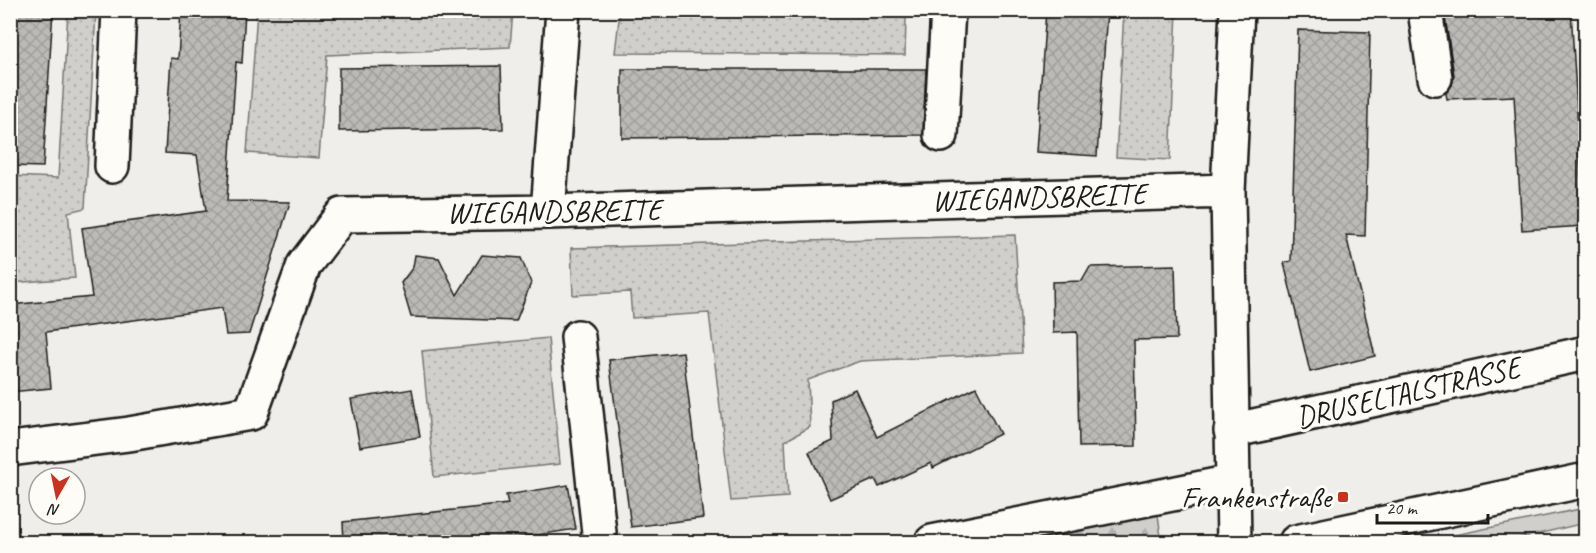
<svg xmlns="http://www.w3.org/2000/svg" width="1596" height="553" font-family="Caveat,sans-serif">
	<defs>
		<pattern id="forest-firs" width="22" height="20" patternUnits="userSpaceOnUse" patternTransform="scale(1.5)"><rect width="22" height="20" fill="#d0cfcc"/><path d="M5 1l3.5 6h-7zM16 11l3.5 6h-7z" fill="#b2b1af"/></pattern>
		<pattern id="garden-dots" width="8" height="8" patternUnits="userSpaceOnUse" patternTransform="scale(1.5)"><rect width="8" height="8" fill="#d0cfcc"/><path d="M2 2h.1M6 6h.1" fill="none" stroke="#b2b1af" stroke-width="1.8" stroke-linecap="round"/></pattern>
		<pattern id="building-cross-hatch" width="8" height="8" patternUnits="userSpaceOnUse" patternTransform="scale(1.5)"><rect width="8" height="8" fill="#bbbab6"/><path d="M0 0l8 8M0 8l8-8" fill="none" stroke="#a09f9c"/></pattern>
	</defs>
	<rect width="100%" height="100%" fill="#f0eeea"/>
	<filter id="ink" filterUnits="userSpaceOnUse"><feTurbulence type="fractalNoise" baseFrequency=".0167" numOctaves="2"/><feDisplacementMap in="SourceGraphic" scale="12" xChannelSelector="R" yChannelSelector="G"/><feConvolveMatrix kernelMatrix="1 2 1 2 8 2 1 2 1" color-interpolation-filters="sRGB"/></filter>
	<g filter="url(#ink)">
		<path fill="#d0cfcc" stroke="#767674" stroke-width="1.5" d="M1585,508v15l-82,19h-82z"/>
		<path fill="url(#forest-firs)" stroke="#767674" stroke-width="1.5" d="M1158,514l3,24 -26,4h-139z"/>
		<path fill="url(#garden-dots)" stroke="#767674" stroke-width="1.5" d="M811,10l95,8 -1,37 -290,-2 5,-42z
			M68,11h28l-11,197 -17,4 7,66 -64,5v-107l47,2z
			M257,11h256l-3,36 -183,8 -8,103 -72,-5z
			M1124,11h53l-7,149 -54,-3z
			M1015,235l7,118 -162,8 -52,19 2,47 -25,14 3,56 -57,4 -22,-188 -77,5 -2,-26 -57,3 -2,-47z
			M548,338l12,126 -126,13 -12,-126z"/>
		<path fill="url(#building-cross-hatch)" stroke="#1c1c1c" stroke-width="1.5" d="M10,10h43l-10,157 -33,-1z
			M181,10h64l-3,53 -6,-1 -9,139 63,1 -41,132 -23,1 -4,-27 -176,24 5,56 -41,4v-87l82,-8 -10,-69 124,-17 -9,-56 -32,-2 6,-95 7,1z
			M1046,10h61l-10,146 -61,-4z
			M1444,10h127l13,216 -62,4 -8,-134 -67,3 -1,-6 6,-8 2,-10z
			M1298,30l72,2 -5,204 -19,-1 29,121 -65,16 -26,-109 7,-2z
			M501,66l2,63 -164,2v-63z
			M622,69h304l-3,66 -301,3z
			M415,255l24,3 18,37 25,-40 39,3 10,25 -15,38 -105,-4 -10,-34 12,-16z
			M1175,265l2,74 -43,1 2,106 -57,1 -2,-115 -24,1 -1,-51 30,-1 8,-14z
			M683,352l20,166 -72,9 -22,-167z
			M976,387l24,47 -67,34 -2,-5 -52,24 -4,-8 -45,20 -21,-47 24,-11 -2,-41 24,-11 22,48z
			M412,389l8,48 -60,10 -9,-48z
			M568,485l8,44 -90,14h-142l-1,-21 165,-18 -2,-9z"/>
		<g fill="none" stroke-linecap="round" stroke-linejoin="round">
			<g stroke="#1c1c1c" stroke-width="38">
				<path id="minor" d="M1425,10l10,68
					M941,135l7,-125
					M112,166l7,-156
					M548,212l15,-202
					M578,337l22,205
					M1231,431l355,-78
					M10,449l119,-15 122,-21 53,-148 38,-50 206,-3 680,-21
					M932,542l300,-60
					M1234,542l-6,-351 9,-181"/>
			</g>
			<g stroke="#1c1c1c" stroke-width="38">
				<path id="major" d="M1296,542l290,-62"/>
			</g>
			<use href="#minor" stroke="#fdfcf7" stroke-width="33"/>
			<use href="#major" stroke="#fdfcf7" stroke-width="33"/>
		</g>
	</g>
	<rect fill="#c8321e" stroke="#fdfcf7" stroke-width="2" x="1337" y="491" width="12" height="12" rx="3"/>
	<g text-anchor="middle" dominant-baseline="central" stroke-width="6" stroke-linejoin="round" paint-order="stroke">
		<g font-size="30" fill="#1c1c1c" stroke="#fdfcf7">
			<text transform="translate(1039 197) rotate(-2)">WIEGANDSBREITE</text>
			<text transform="translate(554 211) rotate(-1)">WIEGANDSBREITE</text>
			<text transform="translate(1408 392) rotate(-13)">DRUSELTALSTRASSE</text>
		</g>
		<g font-size="30" fill="#1c1c1c" stroke="#fdfcf7" text-anchor="end">
			<text x="1331" y="497">Frankenstraße</text>
		</g>
	</g>
	<rect width="1596" height="553" fill="none" stroke="#fdfcf7" stroke-width="36"/>
	<rect x="18" y="18" width="1560" height="517" fill="none" stroke="#1c1c1c" stroke-width="2" filter="url(#ink)"/>
	<g transform="translate(57 496) rotate(189)"><circle r="28" fill="#fdfcf7" stroke="#a3a29f" stroke-width="1.5"/>
	<path d="M0-4.5L10 22L0 15L-10 22Z" fill="#c8321e"/>
	<text y="-9" font-size="16" font-weight="bold" text-anchor="middle" fill="#1c1c1c">N</text>
	</g>
	<path d="M1377 514v9h111v-9" fill="none" stroke="#1c1c1c" stroke-width="3"/>
	<text x="1386" y="514" font-size="18" fill="#1c1c1c" stroke="#fdfcf7" stroke-width="4.5" paint-order="stroke">20 m</text>
</svg>
